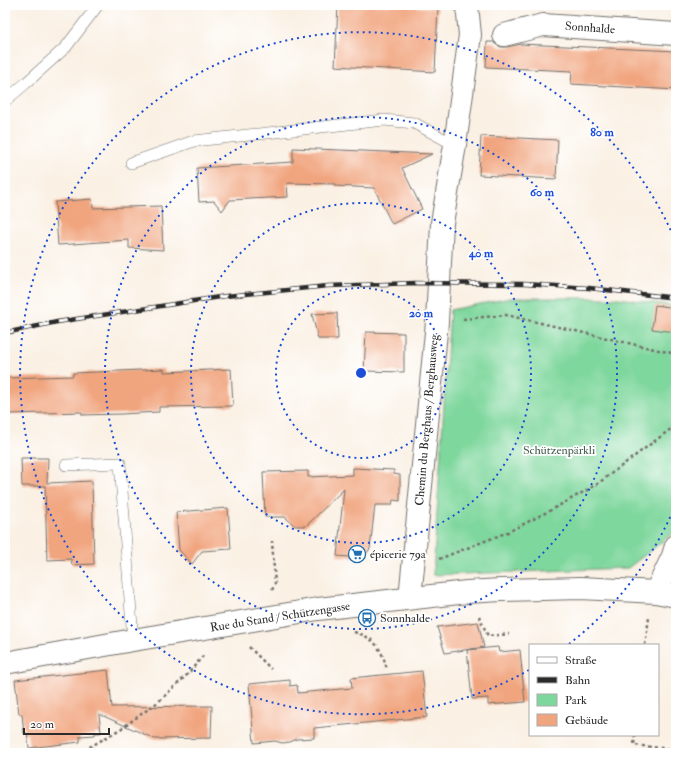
<svg xmlns="http://www.w3.org/2000/svg" width="681" height="758" font-family="'IM FELL Double Pica',serif">
	<rect width="100%" height="100%" fill="#fff"/>
	<filter id="ink" filterUnits="userSpaceOnUse"><feTurbulence type="fractalNoise" baseFrequency=".025" numOctaves="2"/><feDisplacementMap in="SourceGraphic" scale="8" xChannelSelector="R" yChannelSelector="G"/><feConvolveMatrix kernelMatrix="1 2 1 2 8 2 1 2 1" color-interpolation-filters="sRGB"/></filter>
	<filter id="wash" filterUnits="userSpaceOnUse"><feTurbulence type="fractalNoise" baseFrequency=".012" numOctaves="4" result="noise"/><feDisplacementMap in="SourceGraphic" scale="16" xChannelSelector="R" yChannelSelector="G"/><feGaussianBlur stdDeviation="0.9" result="paint"/><feColorMatrix in="noise" values="0 0 0 0 0 0 0 0 0 0 0 0 0 0 0 0 0 1.4 0 .05"/><feComposite in="paint" operator="in"/></filter>
	<g filter="url(#wash)">
		<rect width="100%" height="100%" fill="#faf0e3"/>
		<path fill="#7ed79c" stroke="#548164" d="M510,298h109l57,8v225l-48,37 -195,7 17,-265z"/>
		<g id="blocks">
			<path fill="#f1a57f" d="M338,5h69v1l31,2 -3,64 -100,-6z
				M487,42h7l1,2 6,3h6l14,-3 155,7v39l-105,-6 1,-13 -86,-4z
				M481,136l77,4 -2,39 -77,-4z
				M293,148l139,6 -30,14 20,41 -30,15 -18,-36 -39,-2v-2l-48,-1 1,14 -58,3 -8,11 -8,-10 -15,1 -2,-34 96,-6z
				M92,199l1,9 68,-2 2,44 -34,-2v-8l-71,5 -3,-43z
				M655,305l21,3v24l-24,-3z
				M337,313l1,26h-20l-6,-25z
				M366,332l38,1v39l-40,-1z
				M164,369v3l67,-3 2,36h-1v1l-73,1v5l-38,2 -39,1v-3l-73,2 -2,-36 66,-2v-3z
				M21,458h27l-1,25 45,-2 2,83 -22,1 -1,-6 -24,1 -2,-74h-23z
				M353,468l41,2v4l6,1v26l-7,-1 -1,5h-17l-5,44 -8,9 -25,-2 7,-67 -38,37h-11l-10,-9h-20l-2,-45 45,-1v6l45,-2z
				M228,508l3,41 -29,2 -10,13 -13,-14 -3,-38z
				M478,622l6,25 -39,6 -8,-26z
				M498,647l1,5 21,-2 5,52 -37,3v-7l-16,1 -5,-49z
				M108,670l4,37 100,-1 -1,32 -56,1 -56,-25 2,19h-6v2l-15,1v6l-51,6 -2,-15 -3,1 -2,-20h-3l-4,-34z
				M422,671l5,46 -113,11v10l-17,1 -7,3 -8,1 -7,-2 -21,2 -5,-59 41,-4v6l7,-1 1,8 54,-5 -1,-10z"/>
		</g>
	</g>
	<g filter="url(#ink)">
		<use href="#blocks" fill-opacity="0" stroke="#73706b" stroke-width="1"/>
		<g fill="none" stroke-linecap="round" stroke-linejoin="round">
			<g stroke="#73706b" stroke-width="12">
				<path id="lane" d="M5,101l21,-18 40,-36 32,-42
					M131,163l63,-22 190,-21 30,3 41,22
					M66,465l54,-2 13,177"/>
			</g>
			<g stroke="#73706b" stroke-width="24">
				<path id="street" d="M504,35l39,-10 133,9
					M656,592l17,-36 3,-10
					M410,598l27,-276 5,-99 13,-78 15,-110 -3,-30
					M5,663l128,-23 185,-31 149,-17 34,-2 80,-2 75,4 20,4"/>
			</g>
			<path stroke="#73706b" stroke-width="2.5" stroke-dasharray="3 3" stroke-linecap="butt" d="M463,319l43,-4 170,39
				M439,559l69,-27 45,-23 43,-24 80,-60
				M272,590l3,-6 -3,-43
				M479,616l9,20 21,-2
				M354,632c21,5 28,18 33,37
				M645,645l4,-27
				M249,647l22,22
				M635,735l-1,10 36,4
				M79,753l16,-9 27,-16 36,-26 28,-26 17,-20"/>
			<use href="#lane" stroke="#fff" stroke-width="11"/>
			<use href="#street" stroke="#fff" stroke-width="22"/>
			<g stroke="#2b2b2b" stroke-width="4.5">
				<path id="rail" d="M5,333l52,-11 169,-26 102,-10 88,-3 108,1 65,4 87,10"/>
			</g>
			<use href="#rail" stroke="#fff" stroke-width="3" stroke-dasharray="9" stroke-linecap="butt"/>
		</g>
	</g>
	<g fill="none" stroke="#1d4ed8" stroke-width="2" stroke-dasharray="2 4">
		<circle cx="361" cy="373" r="85"/>
		<circle cx="361" cy="373" r="170"/>
		<circle cx="361" cy="373" r="256"/>
		<path d="M675 506A341 341 0 0 1 569 644M529 670A341 341 0 1 1 675 240"/>
	</g>
	<defs>
		<g id="supermarket-ring" transform="scale(0.9)"><circle r="9.5" fill="#fff" stroke="#1f6fb2" stroke-width="1.5"/><path d="M-6-5.5h2.5l.6 2H6L4.5 2H-2.5L-4.4-4H-6ZM-1.5 3.2a1.3 1.3 0 1 0 .1 0ZM3 3.2a1.3 1.3 0 1 0 .1 0Z" fill="#1f6fb2"/></g>
		<g id="bus-ring" transform="scale(0.9)"><circle r="9.5" fill="#fff" stroke="#1f6fb2" stroke-width="1.5"/><path d="M-5-6H5V4H4V6H2V4H-2V6H-4V4H-5ZM-3.5-4V0h7V-4ZM-3.5 1.2v1.5H-2V1.2ZM2 1.2v1.5H3.5V1.2Z" fill="#1f6fb2"/></g>
	</defs>
	<g fill-rule="evenodd">
		<use href="#supermarket-ring" x="357" y="554"/>
		<use href="#bus-ring" x="367" y="618"/>
	</g>
	<g text-anchor="middle" dominant-baseline="central" stroke-width="3.5" stroke-linejoin="round" paint-order="stroke">
		<g font-size="12" fill="#2b2b2b" stroke="#fff">
			<text transform="translate(590 28) rotate(4)">Sonnhalde</text>
			<text transform="translate(427 420) rotate(-85)">Chemin du Berghaus / Berghausweg</text>
			<text transform="translate(280 617) rotate(-9)">Rue du Stand / Schützengasse</text>
		</g>
		<g font-size="12" fill="#445f4d" stroke="#fff">
			<text x="559" y="450">Schützenpärkli</text>
		</g>
		<g font-size="12" fill="#2b2b2b" stroke="#fff" text-anchor="start">
			<text x="370" y="554">épicerie 79a</text>
			<text x="380" y="618">Sonnhalde</text>
		</g>
	</g>
	<circle cx="361" cy="373" r="6" fill="#1d4ed8" stroke="#fff" stroke-width="2"/>
	<g font-size="12" text-anchor="middle" font-weight="bold" fill="#1d4ed8" stroke="#fff" stroke-width="3.5" stroke-linejoin="round" paint-order="stroke">
		<text x="602" y="136">80 m</text>
		<text x="542" y="196">60 m</text>
		<text x="481" y="257">40 m</text>
		<text x="421" y="317">20 m</text>
	</g>
	<rect width="681" height="758" fill="none" stroke="#fff" stroke-width="20"/>
	<rect x="529" y="644" width="130" height="92" fill="#ffffff" stroke="#aaaaaa"/>
	<rect x="537" y="657" width="20" height="6" fill="#ffffff" stroke="#aaaaaa"/>
	<text x="565" y="664" font-size="12" fill="#2b2b2b">Straße</text>
	<rect x="537" y="677" width="20" height="6" fill="#2b2b2b" stroke="#aaaaaa"/>
	<text x="565" y="684" font-size="12" fill="#2b2b2b">Bahn</text>
	<rect x="537" y="694" width="20" height="12" fill="#7ed79c" stroke="#aaaaaa"/>
	<text x="565" y="704" font-size="12" fill="#2b2b2b">Park</text>
	<rect x="537" y="714" width="20" height="12" fill="#f1a57f" stroke="#aaaaaa"/>
	<text x="565" y="724" font-size="12" fill="#2b2b2b">Gebäude</text>
	<path d="M24 728v6h85v-6" fill="none" stroke="#2b2b2b" stroke-width="2"/>
	<text x="30" y="728" font-size="12" fill="#2b2b2b" stroke="#ffffff" stroke-width="3" paint-order="stroke">20 m</text>
</svg>
